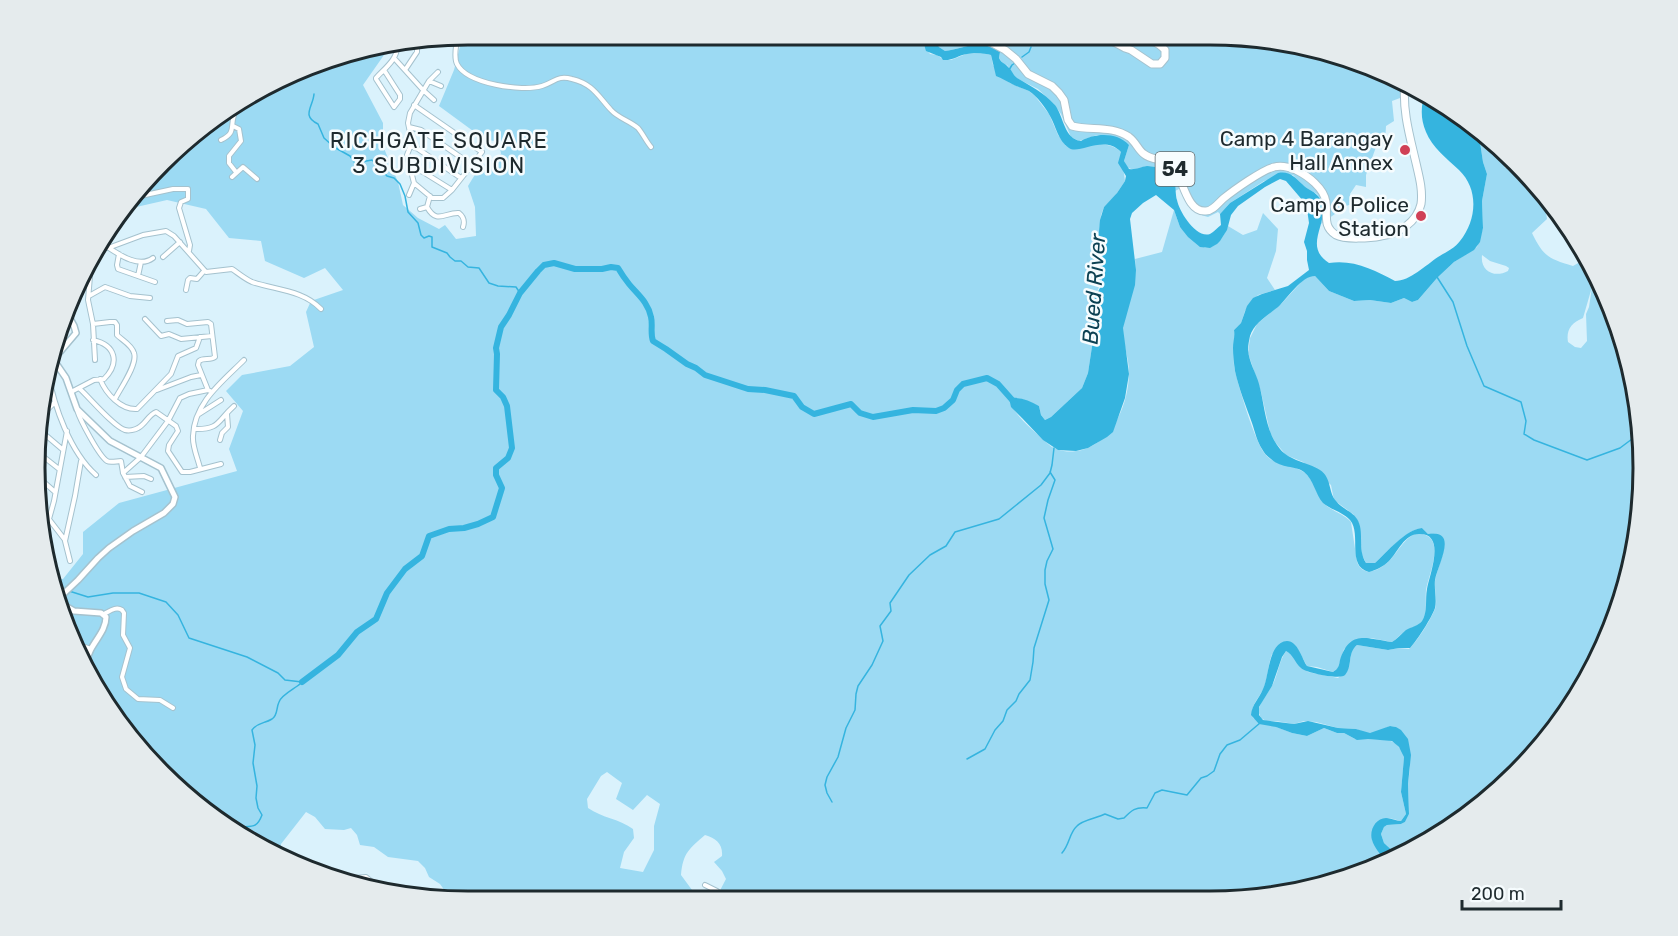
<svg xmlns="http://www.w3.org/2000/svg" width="1678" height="936" font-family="Rubik,sans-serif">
	<rect width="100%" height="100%" fill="#daf2fc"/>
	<path fill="#9cdaf3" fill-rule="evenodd" d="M463,35h458l3,11 6,8 7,1 7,5h7l15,-6 17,-1 8,2 2,10 10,13 7,5 19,8 6,5 14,18 9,21 8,11c17,-1 42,-7 55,6l4,29 -10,15 -11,11 -3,8 -3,27 5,16 -1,21 -11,29 2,32 -5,33 -6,15 -31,29 -6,3 -4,-5 -2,-9 -17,-7 -13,-1c4,18 26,33 38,45 9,9 23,10 35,7 32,-9 47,-48 47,-78 0,-15 -7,-30 -6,-45 2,-26 15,-39 12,-68l27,-7 12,-42 6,17 25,21c12,0 19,-12 23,-22l15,9 14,-5 6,-17 15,16 -2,22 -9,27 8,12 -17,5 -13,16 -4,12 -7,7c1,14 -2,28 1,41 4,17 20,71 30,83 11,13 23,9 37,17 11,6 13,20 20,30 6,9 21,12 29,21l6,40c7,17 23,8 33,-2 10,-10 21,-36 39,-23 13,10 -1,40 -3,53 -1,10 2,23 -4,31 -4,5 -11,6 -16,10 -6,3 -9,8 -14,11l-21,-4 -27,11 -6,19 -5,4 -16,-5 -10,-1 -10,-18 -25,6c-4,11 -4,22 -8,33 -4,11 -15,18 -11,31l39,15 15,3 17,-8 13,5h7l11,6h13l21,1 6,3 8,9 1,5 -3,35 5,22 -5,7 -12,-3 -17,13v9l13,21 -35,17 -84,20 -551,2 11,-21 -4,-8 -8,-9 8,-6c1,-12 -6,-18 -17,-21 -16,14 -22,18 -24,40l11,15h8l-2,10 -251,1 -2,-10 -5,-7 -11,-7 -4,-9 -7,-7 -30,-4 -14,-10 -14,-2 -3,-10 -6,-7 -7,2 -19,-1 -10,-12 -9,-5 -25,32 -1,11 -29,-12 -109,-89 -75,-120 -12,-54 8,-1 20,-25v-22l36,-29 118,-32 -8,-22 14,-38 -17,-20 16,-16 48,-9 24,-19 -8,-35 5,-11 32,-11 -18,-22 -21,10 -39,-17 -4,-20 -32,-3 -23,-29 -39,-9 -44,10 81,-86 38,-20 3,2 3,-6 81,-43 40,-6 15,4 -21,30 20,38v23l15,36 5,23 15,13 21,11 6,-4 11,14 20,-3 -1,-29 -7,-21 11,-18 22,-14 -2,-12 -15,-3 -45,-33 15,-36zM607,772l15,11 -6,16 17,11 14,-15 13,9 -6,22v24l-11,22 -23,-4 4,-16 10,-14 -1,-9c-13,-10 -31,-11 -45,-21l-1,-9 14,-23z
		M931,35h307l111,22 53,25 -2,16 -8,3 2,20 -8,5 -1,16 -9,5 -10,28v12l-10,-2 -6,9 2,10 -6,2 -25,18 2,-10 -3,-15 -3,-5 -14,-8 -10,-11 -29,6 -34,22 -10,11 -2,-2 -10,5c-15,-3 -23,-15 -27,-29l-6,3v-14l-3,-5 -20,-6 -18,4 -8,-3 -2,-6 5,-16 -32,-10 -18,6 -8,-4 -10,-23 -7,-10 -16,-15 -22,-11 -9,-13 -4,-1 -4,-6 1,-5c-21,-15 -33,-5 -55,-2l-6,-4z
		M1478,129l18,13 9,26 13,-2 25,27 4,26 -15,14c11,23 17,26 41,33l14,-8 12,19 30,79 14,84 -3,85 -20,83 -35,77 -68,89 -66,55 -54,26 -13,-12 -3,-9 3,-7 3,-2 14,-1 4,-2 4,-8 -1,-30 2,-17 -14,-40 -6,-1 -15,7h-9l-10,-4 -18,-1 -22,-6 -12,-1 -10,3 -18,-3h-10l-5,-3 -3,-7c3,-10 10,-18 15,-27 5,-10 6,-23 13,-33l4,2 18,19 30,6 11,-11 3,-18 5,-4 31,5 11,-2 10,1c9,-9 21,-28 26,-40 3,-9 -1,-19 0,-28 2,-16 23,-52 -7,-47l-6,-6c-15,1 -36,25 -47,35h-9l-4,-8 -3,-32 -6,-9 -19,-14 -3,-15 -28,-23 -17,-7 -11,-13 -5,-10 -9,-40 -13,-39 2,-15 7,-14 26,-22 21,-23 7,-3h4l14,15 25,10 16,-1 21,3 13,-5 8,4 6,-2 19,-22 17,-16 23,-15 6,-19 -1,-27 5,-27 -4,-12zM1482,255l8,6 16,5 3,2 -1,3c-13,7 -28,1 -26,-16zM1592,287l-3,20 -3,7 1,27 -6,7 -6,-1 -7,-5c-2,-12 3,-19 15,-24z"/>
	<path fill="#35b4df" d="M921,35h10l8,12 6,4c22,-3 33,-13 55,1l-1,6c3,6 6,5 9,9 4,3 5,8 9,11 14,8 27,15 38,27 9,12 9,34 26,36 14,-8 36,-9 48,4l-5,16 5,8c7,1 11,-2 18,-3 6,0 21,3 26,7 3,4 2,21 4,27 2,11 19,39 33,34 4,-2 8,-7 11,-9l-1,-11 10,-11 48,-30c12,-2 16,4 24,11 5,6 14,7 18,15 12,23 -19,46 9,64 24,-4 46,7 66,18 15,0 31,-16 43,-24 8,-5 17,-9 22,-16 17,-21 19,-52 -1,-71 -12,-11 -27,-23 -33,-38 -6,-14 -5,-26 -1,-40l53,37 5,33 4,12 -5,27 1,27 -3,14 -6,8 -20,12 -17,16 -19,22 -6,2 -8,-4 -13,5 -21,-3 -16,1 -25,-10 -14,-15c-14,0 -27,22 -37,31 -11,9 -24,16 -28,29 -1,5 -2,9 -2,14 1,12 8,23 11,34 6,22 6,47 21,65 10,12 27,13 40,21 12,8 8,22 16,31 6,8 16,10 21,18 8,12 0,30 9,44h9c11,-10 31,-34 47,-35l6,6c31,-5 10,30 7,46 -1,9 2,20 0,28 -4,11 -17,31 -25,40h-11l-11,2 -31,-5c-10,8 -4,21 -12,30 -4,5 -39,-2 -44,-7 -6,-5 -8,-14 -15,-17l-4,6 -10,29 -13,21v8l4,5 31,4 14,-3 30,7 18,1 14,4 20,-7 6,1 5,3 7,9 3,16 -3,29 1,30 -4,8 -4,2 -14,1 -3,2 -3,7 3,9 13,12 -12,6c-4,-6 -11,-14 -13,-21 -3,-10 4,-22 14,-22 5,0 10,3 15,3l5,-7 -5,-22 3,-35 -5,-10 -7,-6 -24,-2 -11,1 -13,-7h-7l-13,-5 -17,8 -15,-3 -16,-6 -17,-3 -8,-9c1,-11 8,-16 12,-26 6,-11 5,-47 24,-48 11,0 15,18 20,25l26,6c5,-3 6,-6 7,-12 10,-31 27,-21 52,-18 5,-3 9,-8 14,-12 5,-3 12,-4 16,-9 6,-9 3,-22 5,-32 2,-13 20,-56 -8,-55 -15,0 -21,18 -30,27 -6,6 -13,9 -20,11 -23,-6 -7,-38 -19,-52 -7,-8 -19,-10 -27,-17 -8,-9 -9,-23 -19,-31 -9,-7 -22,-3 -33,-13 -4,-3 -7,-6 -9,-10 -5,-8 -7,-17 -10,-26 -6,-17 -13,-34 -17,-52 -1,-7 -2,-16 -2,-23 0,-6 2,-11 1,-18l7,-7 6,-17 6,-8 9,-4 26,-8 21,-16 -2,-10v-9l-3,-9 5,-19 -2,-14 -3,-7 -18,-21 -6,-2 -15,8 -27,19 -7,9 -4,15 -7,11 -3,3 -7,4 -10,-1 -12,-10 -8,-10 -6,-17 -18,-15 -13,8 -11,10 -2,6 6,51 -1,15 -12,43 6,46 -4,24 -12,34 -6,5 -19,11 -12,3 -18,-1 -15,-10 -21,-22 -11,-11 -2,-9c11,-1 20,2 30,8l2,9 4,5 6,-3 31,-29 6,-15 5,-33 -2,-35 10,-19 1,-7 1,-21 -5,-16 2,-22 4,-13 13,-14 8,-12 1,-5 -8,-13 3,-11c-17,-18 -42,3 -52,-4 -11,-7 -13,-22 -19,-32 -4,-8 -13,-20 -21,-25 -5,-2 -11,-4 -17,-7 -6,-3 -10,-6 -16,-8l-5,-21c-6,-2 -18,-2 -24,-1 -8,1 -15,7 -24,6l-2,-3 -15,-6z"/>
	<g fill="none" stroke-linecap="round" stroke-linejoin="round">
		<path stroke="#35b4df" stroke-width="1.5" d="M1022,57l7,-5 2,-5
			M1009,70l3,-5 3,-2
			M314,94c-1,13 -13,22 4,30l6,14 10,9 16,9 5,7 17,-3 15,16 7,2 6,6 5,12 3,16 10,11 3,12 3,3 5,-2 3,1v10l15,6 3,4 5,4h6l7,6 11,1 10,15 9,3 18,1 4,6
			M1437,277l16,25 14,44 17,40 37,16 5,19 -2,13 10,6 53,20 33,-12 12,-9 10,-3
			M57,588l7,1
			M69,591l19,6 25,-4h26l27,9 12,13 11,23 58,19 31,16 7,7 17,2
			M967,759l18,-10 10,-19 8,-9 4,-11 9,-9 3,-7 11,-14 3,-18 1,-14 15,-48 -4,-16v-14l2,-9 6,-12 -9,-31 4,-18 7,-20 -5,-8
			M832,802l-5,-9 -2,-8 2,-8 11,-20 8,-29 9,-18 1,-16 2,-8 14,-21 11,-24 -3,-15 11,-15 -1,-8 19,-28 21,-20 16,-9 9,-14 44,-13 42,-34 9,-12 2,-8 2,-17
			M236,831l4,-4c13,-1 17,1 22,-12l-4,-7 -2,-10 1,-12 -4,-23 2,-18 -3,-15c6,-8 12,-6 20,-11 6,-4 4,-11 7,-17 2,-7 15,-13 21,-18
			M1062,853c8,-9 7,-20 15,-27 5,-6 20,-8 28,-12l13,5 6,-1c8,-8 11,-11 23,-10l8,-15 7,-3 25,5 14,-17 6,-2 7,-5 6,-17 7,-9 13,-5 20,-17"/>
		<path stroke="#35b4df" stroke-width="6" d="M302,682l36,-27 19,-23 19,-13 11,-26 18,-24 17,-13 7,-20 20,-7 15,-1 14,-4 15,-7 9,-29 -6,-13v-7l12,-10 4,-10 -5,-42 -4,-9 -7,-7 1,-36 -1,-6 5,-21 8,-12 11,-22 18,-22 6,-6 10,-2 21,6h27l9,-2 7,1c3,5 7,11 11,16 9,11 19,18 22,33 2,8 -1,16 2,24l13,8 21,15 9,4 9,7 43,14 17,1 29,6 8,11 12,7 37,-10 9,9 13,4 40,-7 23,1 8,-3 9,-8 4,-10 6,-6 24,-6 11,6 16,18"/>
		<g stroke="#a5c2ce" stroke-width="6">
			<path id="minor" d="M457,36c0,9 -4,20 0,28 10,20 65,28 85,22 13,-4 15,-11 30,-7 21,5 26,17 39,31 7,8 19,11 27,18 5,6 8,13 13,19
				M394,58l29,32 11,10
				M384,70l16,25v4l-6,8 -18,-28v-1c8,-9 22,-19 21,-32
				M405,70l12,-18v-9
				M429,81l12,5
				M414,105l68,47 -30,38 -9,8h-11l-18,-15 -7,-28 5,-13 -4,-19 2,-10 19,-32 9,-9
				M233,126l6,3 2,12 -12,15v7l7,9
				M409,127l12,3 51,35
				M221,140c15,-7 9,-12 13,-25 1,-4 6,-8 9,-12
				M410,146l8,3 43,29
				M411,168l12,4 29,18
				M232,177l11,-10 14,12
				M409,195l5,-12
				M430,196l-3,11c10,18 18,5 32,6 5,4 6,8 4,14
				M136,197l37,-8h15v10l-7,3 -2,6 11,37 -1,6
				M420,209l7,-2
				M1343,234h7l21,-7
				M100,244l8,4 35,-13 23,-4 8,5 32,36 26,-3c6,4 13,10 20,13 24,8 51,8 69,27
				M109,248c12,8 31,20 44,10
				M119,254l-2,11 1,4 37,13
				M163,257l17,-15
				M91,264l-3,36 5,24 2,36
				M138,276l3,-14
				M186,290l2,-10 2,-2 7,1 7,-8
				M89,296l16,-9 25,9 20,2
				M145,319l16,17 8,-2 12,5 31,-3
				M167,321l11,-1 9,4 21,-2 3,2 4,33c-5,4 -11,0 -16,4l-1,4 10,25 4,2
				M93,324l17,-2h5l2,3v10c5,5 15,10 17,18 4,11 -14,36 -19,46
				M62,329l8,-9
				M48,373c6,33 22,79 48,102
				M100,379c6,15 21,31 37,30l34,-35 7,-18 18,-8 4,-11
				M80,389c9,8 34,38 45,41 4,1 10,0 13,-2 8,-4 10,-13 18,-16l20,14 2,5 -9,14 -1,6 14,21h8l31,-8
				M157,390l34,-13 10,-2
				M71,392l23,-12 10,-1c16,-16 12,-34 -11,-39
				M77,410c3,10 22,46 30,51 3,2 10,0 14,0l2,12 7,13 12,6
				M44,413l10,-10
				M199,414l22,-14
				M194,429c26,1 23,-8 40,-23
				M42,432l20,17
				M220,440l2,-7 6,-6 -1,-13
				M40,454l19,15
				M200,468c-2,-9 -8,-22 -7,-32 1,-33 29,-54 51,-76
				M123,473l18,-16 27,-36 12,-23 9,-4 19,-4
				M37,476l18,16
				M125,477l19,-1 7,3
				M38,505l27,35
				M49,519l5,-18 13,-70
				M70,561l-5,-20 10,-45 6,-35
				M104,614c6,-3 12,-8 18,-4l2,3 -1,22 7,13 -8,29 4,12 12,10 22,1 13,8
				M65,623l1,-1
				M73,643l18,6
				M322,873l9,1 12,5 23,-2 17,14
				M705,885l12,6 6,9
				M383,891l8,-3 24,8"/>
		</g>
		<g stroke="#a5c2ce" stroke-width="8">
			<path id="secondary" d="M53,359l13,19 11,31 33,32 51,27 14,29 -2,7 -9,9 -31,18 -24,17 -11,10 -20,22 -19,18
				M48,366l28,-33 -2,-7 -6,-11
				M60,603l14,8 27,2 5,4c0,12 -9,21 -15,32 -2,4 -4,9 -5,14"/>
		</g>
		<g stroke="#a5c2ce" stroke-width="9">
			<path id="trunk" d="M945,35l13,4 25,-1 22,12 11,9 12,15 24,12 7,7 5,7 4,20 4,6c19,5 39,-1 57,11 7,5 9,13 15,17 8,7 22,4 29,12 10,11 13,47 33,45 7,0 13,-9 18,-13 10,-8 38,-28 50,-31 7,-2 15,0 22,3 12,6 28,18 30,32 2,13 -4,24 10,33 9,5 35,3 45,1 18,-2 36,-14 40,-32 2,-14 -2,-28 -5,-41 -6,-26 -14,-53 -11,-80
				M1101,35l24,13 6,2 21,14h8l5,-6v-8c-13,-15 -27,-8 -43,-15"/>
		</g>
		<use href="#minor" stroke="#fff" stroke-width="4"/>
		<use href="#secondary" stroke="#fff" stroke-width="5"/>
		<use href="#trunk" stroke="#fff" stroke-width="7"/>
	</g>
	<g fill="#d04056" stroke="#f6fcfe" stroke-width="2">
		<circle cx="1405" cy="150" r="6"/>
		<circle cx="1421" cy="216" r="6"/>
	</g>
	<g text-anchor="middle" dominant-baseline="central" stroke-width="5" stroke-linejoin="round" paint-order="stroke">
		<rect fill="#f6fcfe" stroke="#5f696c" stroke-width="1.5" x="1155.5" y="152" width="39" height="34" rx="4.5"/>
		<g font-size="20" font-weight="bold" fill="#1e2a2e">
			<text x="1175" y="169">54</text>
		</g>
		<g font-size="21" fill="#1e2a2e" stroke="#f6fcfe" text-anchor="end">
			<text x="1393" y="138">Camp 4 Barangay<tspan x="1393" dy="24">Hall Annex</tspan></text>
			<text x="1409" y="204">Camp 6 Police<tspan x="1409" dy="24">Station</tspan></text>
		</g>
		<g font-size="22" letter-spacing="1.5" fill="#1e2a2e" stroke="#f6fcfe">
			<text x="439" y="140">RICHGATE SQUARE<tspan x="439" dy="25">3 SUBDIVISION</tspan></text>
		</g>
		<g font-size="22" font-style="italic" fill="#0c4153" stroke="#f6fcfe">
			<text transform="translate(1094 289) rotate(-86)">Bued River</text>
		</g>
	</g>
	<path d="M0 0H1678V936H0ZM468 45H1210A423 423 0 0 1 1633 468V468A423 423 0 0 1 1210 891H468A423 423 0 0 1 45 468V468A423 423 0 0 1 468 45Z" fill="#e5ebed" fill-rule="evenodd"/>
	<path fill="none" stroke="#1e2a2e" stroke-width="3" d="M468 45H1210A423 423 0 0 1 1633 468V468A423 423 0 0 1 1210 891H468A423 423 0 0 1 45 468V468A423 423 0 0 1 468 45Z"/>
	<path d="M1462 900v9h99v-9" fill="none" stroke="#1e2a2e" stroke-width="3"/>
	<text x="1471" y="900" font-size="18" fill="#1e2a2e" stroke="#f6fcfe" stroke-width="4.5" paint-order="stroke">200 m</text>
</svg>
